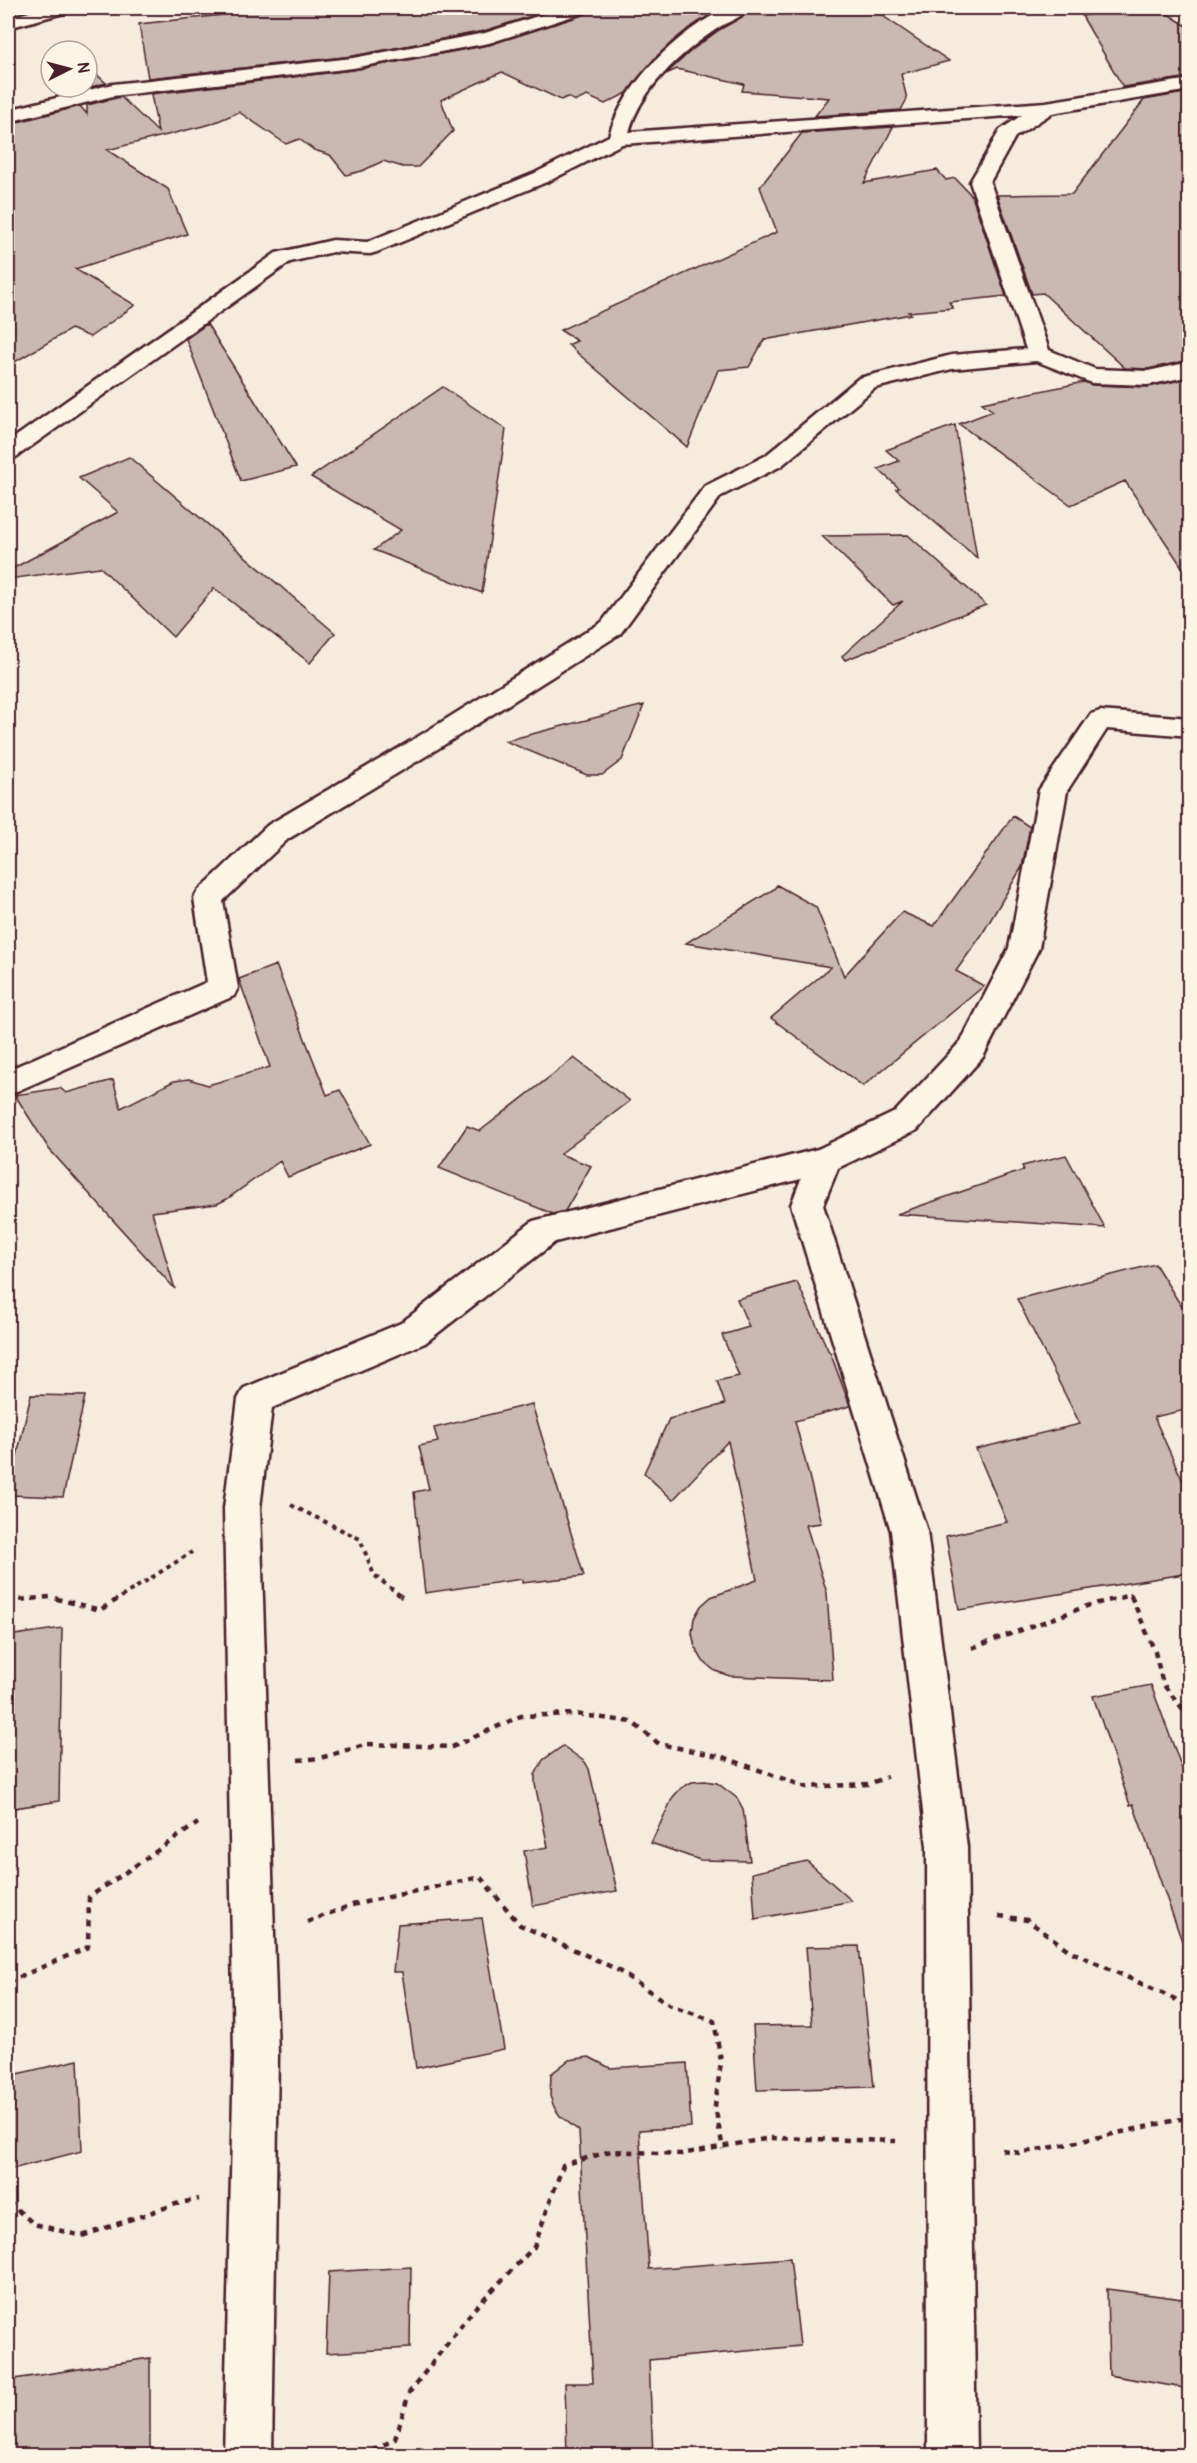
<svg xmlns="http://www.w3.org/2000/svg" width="1197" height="2463" font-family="Pangolin,sans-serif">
	<rect width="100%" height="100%" fill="#f5ecde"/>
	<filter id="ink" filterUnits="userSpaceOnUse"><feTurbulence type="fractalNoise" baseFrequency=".0167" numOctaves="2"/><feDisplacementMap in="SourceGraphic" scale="12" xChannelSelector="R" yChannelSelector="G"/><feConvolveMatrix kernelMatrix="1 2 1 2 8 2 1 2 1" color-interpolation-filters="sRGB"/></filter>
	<g filter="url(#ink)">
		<path fill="#cab9b1" stroke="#4a1f2b" stroke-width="1.5" d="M269,8h288l-73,23 -131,25 -205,22 -9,-54 75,-8z
			M590,8h133l-34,20 -18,15 -17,16 -27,34 -22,11 -18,-8 -11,5 -9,-4 -6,3 -59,-28 -61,28 12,31 -35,36h-15l-20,-6 -21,10 -16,4 -16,-20 -16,-5 -15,-11 -13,5 -47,-32 -28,12 -104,26 61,39 19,45 -112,35 60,36 -45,32 -19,-8 -63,37v-198l4,-1 -4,-40 10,-5 62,-16 7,8v-9l34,-8 37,35 -7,-38 202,-24 136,-25 97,-31z
			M751,8h120l78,53 -48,13 6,25 -6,11 -86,6 14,-18 -87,-7 2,-7 -67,-15 -11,5 26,-24 27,-20 25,-14z
			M1119,8h40l31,20v49l-67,10 -41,-71z
			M87,66l19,17 -19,5z
			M1190,92v268l-42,9 -23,-1 -82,-75 -11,1 -35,-99 75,-1 72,-94z
			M893,127l-29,56 73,-13 9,10 9,-2 17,18 34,100 -57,6 4,6 -45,4 3,2 -147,26 -15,27 -31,3 -31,77 -119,-102 9,-4 -17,-11 217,-98 -17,-45 42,-54z
			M207,324l89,143 -55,14 -55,-142z
			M1190,378v201l-65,-98 -54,24 -112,-81 34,-13 -11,-8 102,-21 8,3 56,2z
			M443,387l63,42 -24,164 -108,-43 27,-20 -90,-53z
			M955,425l16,97 6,36 -81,-69 3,-1 -21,-19 21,-8 -13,-11z
			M129,457l206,176 -25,30 -96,-75 -41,49 -73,-70 -92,12v-8l110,-59 -39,-34z
			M908,535l78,70 -141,55 -3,-4 61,-55 -10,4 -71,-69z
			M644,705l-22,55 -20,15h-15l-82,-34z
			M1013,816l17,11 -8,40 -41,69 -25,35 28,15 -121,100 -92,-68 60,-51 -145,-24 88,-54 3,-4 39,22 28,69 58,-64 32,14z
			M276,965l51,130 13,-5 30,54 -82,33 -8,-16 -53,38 -10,5 -65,8 23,77 -126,-140 -34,-54 45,-7 6,5 47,-13 8,28 53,-27 15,-2 19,6 62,-18 -31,-88z
			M574,1058l56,43 -70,53 31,12 -26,45 -12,3 -114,-46 28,-42 13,5z
			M1066,1155l39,73 -208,-14 127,-44 -2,-4z
			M1155,1264l35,56v89l-36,8 36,80v76l-231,37 -13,-74 61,-14 -31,-73 104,-25 -63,-125z
			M797,1282l32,70h1l20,54 -55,15 26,102 -15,2 21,68 6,87 -103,-4 -15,-5 -12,-10 -8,-14 -3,-14 2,-15 7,-12 10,-9 46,-17 -29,-139 -55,59 -29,-27 25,-54 56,-15 -8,-23 22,-5 -17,-41 27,-8 -12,-28z
			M31,1395l54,1 -22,101 -55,-2z
			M532,1404l52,172 -62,7v-4l-97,14 -11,-101 15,-3 -10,-43 19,-4 -4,-14z
			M62,1628l-3,173 -51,8v-173z
			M1151,1685l39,105v153l-7,1 -50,-140 -3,1 -37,-109z
			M563,1746l22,16 4,7 28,122 -84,15 -9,-55 24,-4 -13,-63v-9l8,-15z
			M705,1781l12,2 20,15 6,11 7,52 -50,-1 -49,-17 22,-46 8,-9 11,-6z
			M807,1861l45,40 -97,18 -3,-46z
			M482,1918l22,131 -88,19 -14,-96h-9l5,-48z
			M859,1946l15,141 -117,3 -4,-64 59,-1 -6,-78z
			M589,2057l21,11 77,-5 4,64 -52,3 10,139 141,-11 10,88 -151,14 4,96h-86l-2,-73h28l-14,-252 -19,-15 -6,-9 -4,-11 1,-22 18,-14z
			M78,2060l4,91 -74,19v-94z
			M411,2267l-1,81 -84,5 3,-81z
			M1107,2289l83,11v89l-81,-14z
			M150,2358v98h-142v-76z"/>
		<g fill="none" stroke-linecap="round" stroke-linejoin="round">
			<g stroke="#4a1f2b" stroke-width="5">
				<path id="minor" d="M43,8h27l-3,4 -59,16v-10z
					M563,8h25l-3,4 -96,31 -136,25 -240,28 -105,26v-12l105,-26 240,-26 132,-25z
					M727,8h22c-6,9 -22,14 -31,20 -37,25 -77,60 -89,104l417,-30 144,-23v11l-138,23 -37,24 -25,45 59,168 46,19 53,2 42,-9v14l-42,9 -56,-2 -56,-22 -84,8 -77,19 -94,78 -60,30 -101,138 -189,119 -143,86 -65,62 15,87 -4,8 -226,99v-25l199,-88 -13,-84 4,-7 70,-66 143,-84 191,-119 103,-136 60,-30 94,-78 93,-23 74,-6 -56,-167 30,-52 22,-15 -400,29 -73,37 -172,71 -7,2 -37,-2 -43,10 -274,195 -8,2v-17l268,-189 57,-13 34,2 168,-69 74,-37c15,-53 69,-105 118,-128z
					M1100,711l90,7v18l-83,-7 -40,62 -28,157 -56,109 -66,73 -79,38 -15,37 104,326 40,316 9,609h-48l-1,-609 -36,-316 -100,-326 10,-26 -246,63 -130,101 -153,65 -12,100 18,547 -6,401h-48l10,-401 -10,-547 14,-109 6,-11 157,-65 132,-102 285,-72 77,-37 66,-71 48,-93 30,-158 52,-76z"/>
			</g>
			<path stroke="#4a1f2b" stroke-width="4" stroke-dasharray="4.5 4.5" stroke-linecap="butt" d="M291,1505l69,34 14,36 28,22
				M121,1597l71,-45
				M1121,1597l10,-2 1,2"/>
			<path stroke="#4a1f2b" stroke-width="4.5" stroke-dasharray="6 6" stroke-linecap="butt" d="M400,1596l2,1
				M1131,1596l24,56 8,32 27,34
				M8,1601l42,-4 50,13 23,-14
				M972,1648l118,-43 38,-9
				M298,1760l22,-2 48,-14 84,3 69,-31 54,-2 57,8 27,22 64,13 83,30 62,-3 19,-7
				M999,1916l28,4 43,31 120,55
				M307,1922l45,-17 128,-28 40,48 96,44 54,36 44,16 7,40 -6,45 8,43
				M8,1982l80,-35 1,-50 109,-74
				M1002,2150l17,3 40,-7 131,-29
				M8,2202l26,22 48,12 94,-32 23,-5
				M362,2456l33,-17 14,-46 65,-84 60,-62 29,-82 48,-14 70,3 89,-16 126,3"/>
			<use href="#minor" fill="#fcf5e5" fill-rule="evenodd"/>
		</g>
	</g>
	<rect width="1197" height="2463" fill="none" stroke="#fcf5e5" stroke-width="30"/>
	<rect x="15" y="15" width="1167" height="2433" fill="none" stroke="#4a1f2b" stroke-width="2" filter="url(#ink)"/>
	<g transform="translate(69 69) rotate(84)"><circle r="28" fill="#fcf5e5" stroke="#b59f9b" stroke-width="1.5"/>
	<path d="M0-4.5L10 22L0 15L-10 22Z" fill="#4a1f2b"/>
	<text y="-9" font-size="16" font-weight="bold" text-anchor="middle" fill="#4a1f2b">N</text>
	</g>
</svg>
